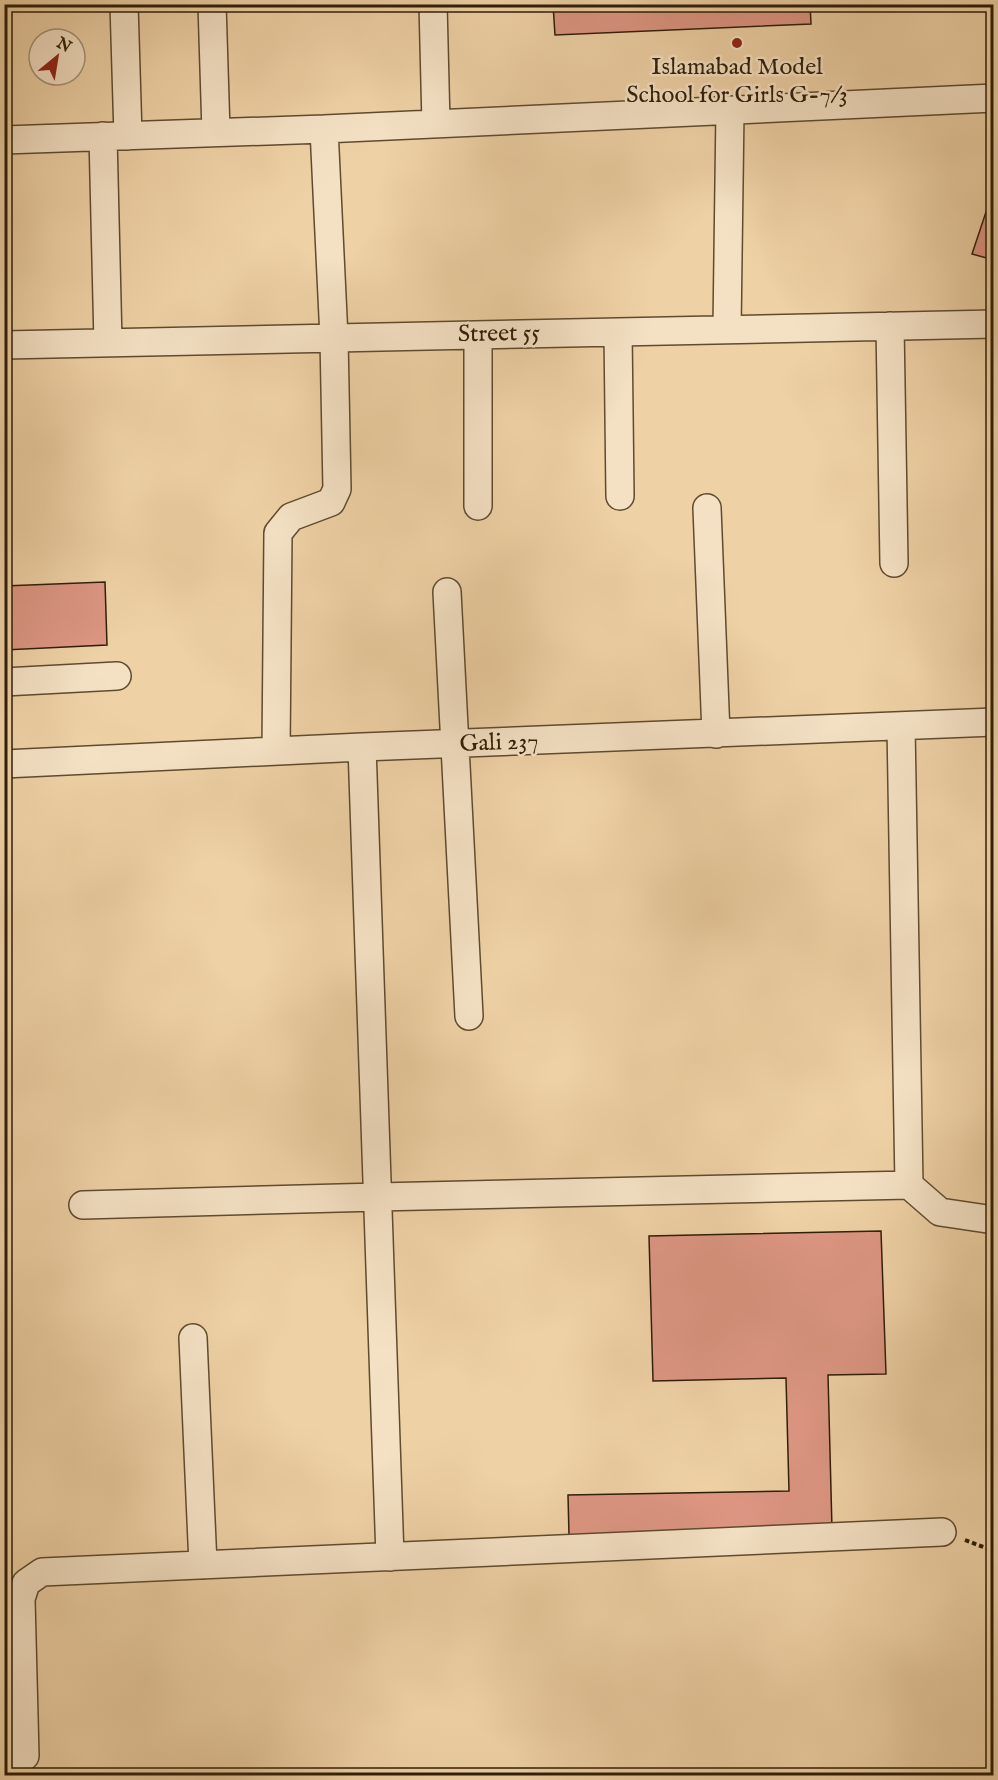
<svg xmlns="http://www.w3.org/2000/svg" width="998" height="1780" font-family="'IM FELL English',serif">
	<rect width="100%" height="100%" fill="#eed1a5"/>
	<filter id="stains"><feTurbulence type="fractalNoise" baseFrequency=".00333" numOctaves="4"/><feColorMatrix values="0 0 0 0 .2 0 0 0 0 .09 0 0 0 0 .02 0 0 0 .5 -.17"/></filter>
	<radialGradient id="worn" r=".72"><stop offset=".6" stop-color="#630" stop-opacity="0"/><stop offset="1" stop-color="#630" stop-opacity=".3"/></radialGradient>
	<path fill="#dd9683" stroke="#2f1e07" stroke-width="1.5" d="M553,4h257l1,20 -256,11z
		M994,188v72l-22,-6z
		M105,582l2,63 -103,5v-64z
		M881,1231l5,143 -58,1 4,154 -263,6 -1,-40 221,-4 -3,-113 -133,3 -4,-145z"/>
	<g fill="none" stroke-linecap="round" stroke-linejoin="round">
		<g stroke="#5f4b2e" stroke-width="30">
			<path id="street" d="M124,4l4,132
				M212,4l4,128
				M433,4l3,120
				M103,136l5,207
				M4,140l320,-11 670,-31
				M890,326l4,237
				M727,329l3,-219
				M618,332l2,164
				M4,345l990,-21
				M478,506v-171
				M707,508l9,226
				M447,592l22,424
				M4,682l113,-6
				M901,726l8,459
				M362,747l28,810
				M276,751l2,-218 13,-16 40,-15 6,-13 -3,-151 -10,-209
				M4,764l358,-17 632,-25
				M83,1205l294,-8 532,-12 31,27 54,8
				M193,1338l10,227
				M4,1759l16,-1 5,-2 -4,-157 5,-16 16,-11 900,-40"/>
		</g>
		<path stroke="#2f1e07" stroke-width="4" stroke-dasharray="4.5 3" stroke-linecap="butt" d="M965,1540l29,11"/>
		<use href="#street" stroke="#f4e1c4" stroke-width="27"/>
	</g>
	<circle fill="#8f2418" stroke="#f4e1c4" stroke-width="2" cx="737" cy="43" r="6"/>
	<g text-anchor="middle" dominant-baseline="central" stroke-width="5" stroke-linejoin="round" paint-order="stroke">
		<g font-size="24" fill="#2f1e07" stroke="#f4e1c4">
			<text x="737" y="67">Islamabad Model<tspan x="737" dy="28">School for Girls G-7/3</tspan></text>
		</g>
		<g font-size="24" fill="#2f1e07" stroke="#f4e1c4">
			<text transform="translate(499 334) rotate(-1)">Street 55</text>
			<text transform="translate(499 743) rotate(-2)">Gali 237</text>
		</g>
	</g>
	<rect width="998" height="1780" fill="none" stroke="#eed1a5" stroke-width="24"/>
	<rect x="6" y="6" width="986" height="1768" fill="none" stroke="#2f1e07" stroke-width="3"/>
	<rect x="12" y="12" width="974" height="1756" fill="none" stroke="#2f1e07" stroke-width="1.5"/>
	<g transform="translate(57 57) rotate(30)"><circle r="28" fill="#f4e1c4" stroke="#a59378" stroke-width="1.5"/>
	<path d="M0-4.5L10 22L0 15L-10 22Z" fill="#8f2418"/>
	<text y="-9" font-size="16" font-weight="bold" text-anchor="middle" fill="#2f1e07">N</text>
	</g>
	<rect width="100%" height="100%" filter="url(#stains)"/>
	<rect width="100%" height="100%" fill="url(#worn)"/>
</svg>
